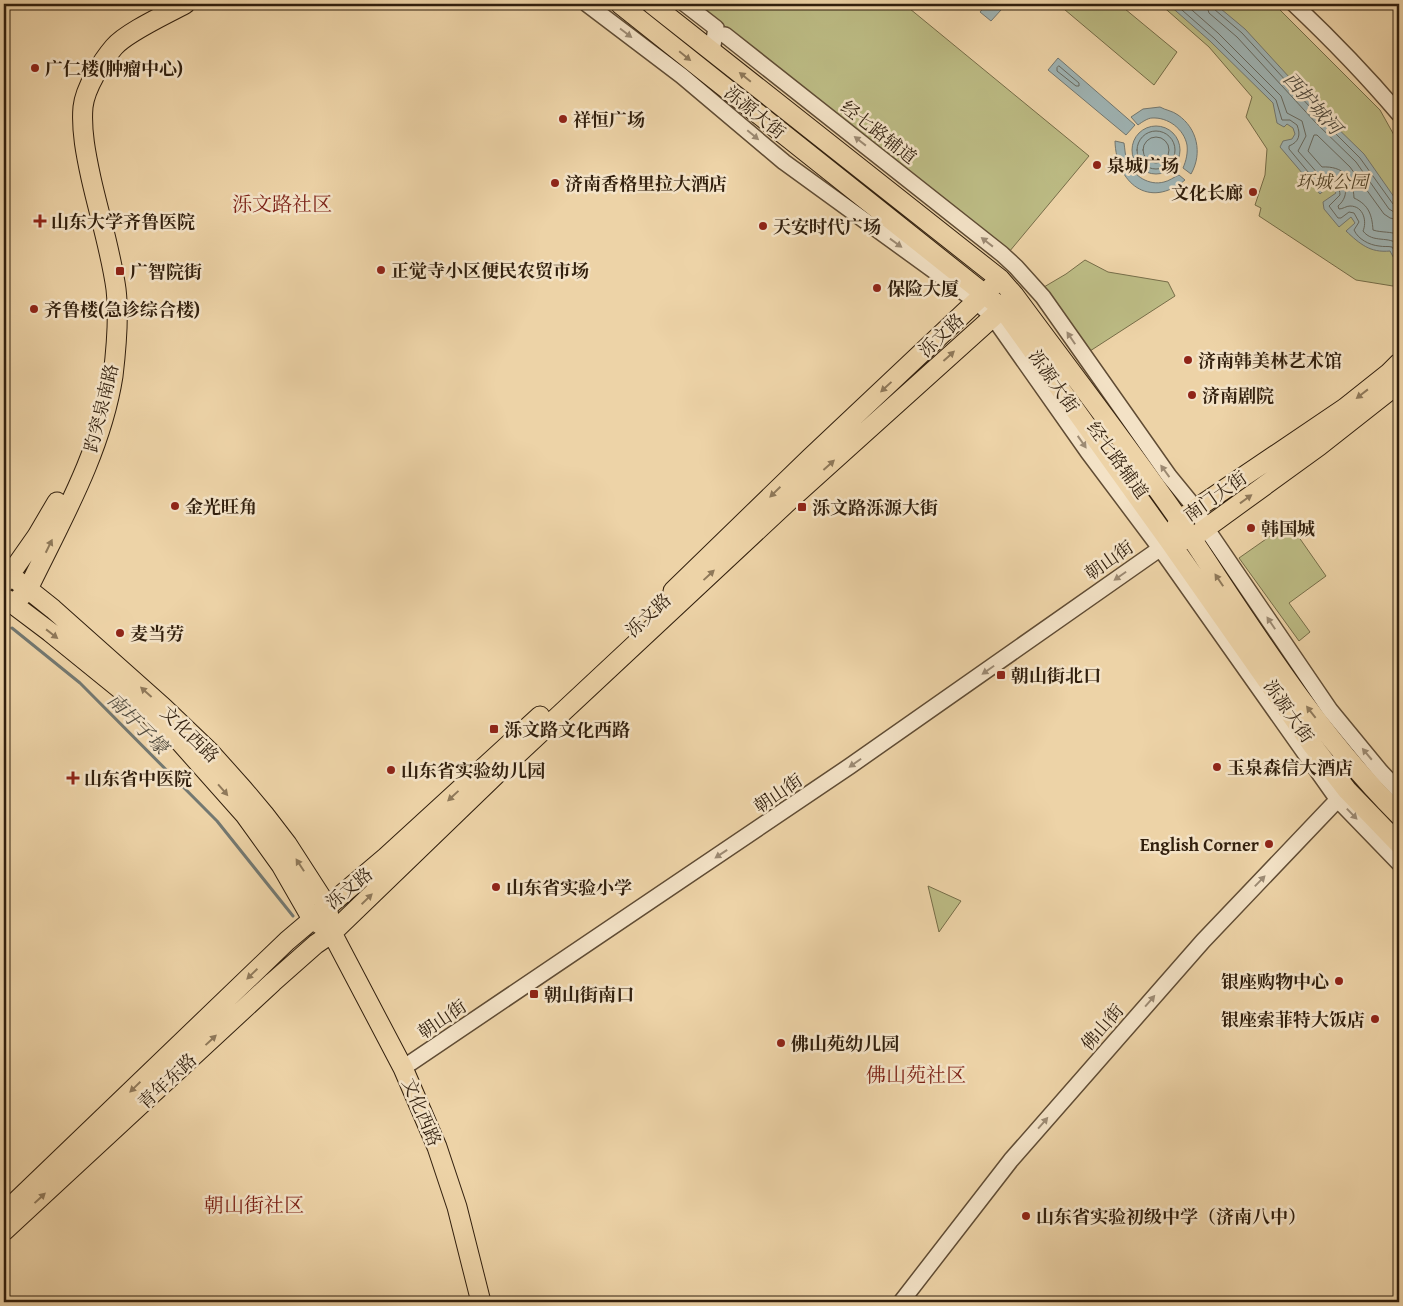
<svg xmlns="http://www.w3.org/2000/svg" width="1403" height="1306" font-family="'Gentium Book Plus','Noto Serif SC',serif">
	<rect width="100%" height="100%" fill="#edd3a7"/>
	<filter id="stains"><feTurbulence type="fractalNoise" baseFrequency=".004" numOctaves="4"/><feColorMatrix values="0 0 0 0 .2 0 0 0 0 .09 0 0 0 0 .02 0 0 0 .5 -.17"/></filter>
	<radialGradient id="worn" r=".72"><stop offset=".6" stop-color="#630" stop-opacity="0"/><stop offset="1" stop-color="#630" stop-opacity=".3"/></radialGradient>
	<path fill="#bcbb84" stroke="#766d48" d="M697,4h207l185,152 -80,96z
		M1058,4h61l58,48 -23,33z
		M1160,4h114l106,106 19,34v143l-43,-7 -97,-64 2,-8 -6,-3 10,-30 2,-26 -21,-32 6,-20 -43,-50z
		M1085,260l23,12 60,10 7,14 -85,55 -46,-64 22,-13z
		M1289,523l37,53 -37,27 21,29 -11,9 -60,-83z
		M928,886l33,15 -22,31z"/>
	<path fill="#9fb4b4" stroke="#737871" d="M987,4h7l7,6 -10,11 -11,-9z
		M1168,4h47l30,25 79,86 40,39 35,50v64l-9,-17c-20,2 -30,-7 -44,-20l9,-8 -4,-6 -12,10 -15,-18 -1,-7 13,-9 -6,-8 -10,9 -40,-47 3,-6 9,-2 3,-5 -2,-6 -6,-4 -3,3 -7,-4 -4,-20 -63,-62z
		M1058,58l77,67 -9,10 -78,-65z
		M1160,107c5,3 13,4 18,8 19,13 25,38 13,59l-8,-6c3,-7 5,-15 4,-23 -3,-16 -19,-28 -35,-27 -4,0 -10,4 -14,7l-7,-8 12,-8z
		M1132 150a24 24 0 1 1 48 0a24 24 0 1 1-48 0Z
		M1115,141l9,2c1,6 1,14 4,20 6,13 21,23 36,19 5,-1 10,-5 15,-7l6,5c-36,30 -69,3 -70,-39z"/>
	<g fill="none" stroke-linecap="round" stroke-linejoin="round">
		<path stroke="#686a60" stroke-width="1" d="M1175,4l39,34 62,62 6,20h8l7,5c4,10 2,17 -8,21v3l30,36h3l6,-5c7,1 12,8 12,15l-11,11 9,12h3l8,-6 5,1 5,9 -5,8c4,9 15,15 25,16 5,1 9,0 13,1l7,11
			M1185,4l33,29 63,63 6,17 15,8 4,15 -8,15 22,25 11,-2c15,5 20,21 7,32l1,3c4,0 7,-3 11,-3 14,0 17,16 13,25 10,13 26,4 36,14
			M1206,4l3,9 28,24 79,86 40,39 33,47 5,3 5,1
			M1213,4l1,5 28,24 79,86 39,39 33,46 6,2
			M1059,66l20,17v3h-3l-19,-15v-3z
			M1137 150a19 19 0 1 1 38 0a19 19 0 1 1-38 0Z
			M1143 150a13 13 0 1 1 26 0a13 13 0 1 1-26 0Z
			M1399,220l-9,-2 -6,-4 -34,-47 -33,-32h-3l-6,16 14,16c21,-1 31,10 32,31 15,7 18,17 19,32 9,3 18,1 26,5"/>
		<path stroke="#737871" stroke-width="3" d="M12,628l68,55 137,138 76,95"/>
		<g stroke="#604c34" stroke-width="18">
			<path id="minor" d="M587,4l95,72 102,86 193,140 16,15 95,135 72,96 178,252 61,63
				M685,4l31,24 -4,23
				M1294,4c37,35 72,71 105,110
				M725,35l277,219 14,13 27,30 126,179 27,33 10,19 124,182 51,62 18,19
				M403,1068l447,-302 318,-223
				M901,1302l110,-142 192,-219 141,-148"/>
		</g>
		<g stroke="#311f0d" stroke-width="21">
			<path id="major" d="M620,4l382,304 168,234 143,204 34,44 52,54
				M652,4l348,275 14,16c56,76 114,151 168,229 68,101 131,205 217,291
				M1174,532l5,-12 166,-112 44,-35 10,-10
				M1180,540l11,-1 128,-93 80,-63
				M4,570l49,39 110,98 46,44 34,38 21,25 23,30 40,62 5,27 71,135 34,79 20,60 24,95
				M4,583l33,-47 20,-34
				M673,591l137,-133 190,-179
				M5,598l45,34 74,60 57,51 64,72 36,50 31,54 9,6
				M13,605l15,-16c33,-68 73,-137 85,-213 3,-25 6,-62 3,-87 -5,-37 -17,-75 -25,-111 -5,-23 -10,-48 -8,-71 2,-19 19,-46 31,-60 13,-15 53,-33 71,-43
				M4,1213l283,-272 99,-84 154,-141
				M4,1231l269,-249 43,-38 16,-11 176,-170 285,-266 200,-180 21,-22"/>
		</g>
		<use href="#minor" stroke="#f3e2c6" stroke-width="15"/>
		<use href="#major" stroke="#edd3a7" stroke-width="19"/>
	</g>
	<defs><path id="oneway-solid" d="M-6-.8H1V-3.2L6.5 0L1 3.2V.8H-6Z" transform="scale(1.25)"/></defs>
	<g fill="#9c8a73">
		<use href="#oneway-solid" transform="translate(626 33) rotate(37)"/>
		<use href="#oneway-solid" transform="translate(753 135) rotate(40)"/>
		<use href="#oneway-solid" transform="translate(860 141) rotate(-142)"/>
		<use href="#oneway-solid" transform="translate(987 242) rotate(-142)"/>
		<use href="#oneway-solid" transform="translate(896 243) rotate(36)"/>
		<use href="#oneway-solid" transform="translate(1071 338) rotate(-124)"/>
		<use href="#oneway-solid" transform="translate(1082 442) rotate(55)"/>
		<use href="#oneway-solid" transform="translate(1165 471) rotate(-126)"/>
		<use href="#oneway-solid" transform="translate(1120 576) rotate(145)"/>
		<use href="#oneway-solid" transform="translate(1271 623) rotate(-124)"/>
		<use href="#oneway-solid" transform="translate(988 670) rotate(145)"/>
		<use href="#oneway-solid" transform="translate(1367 754) rotate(-130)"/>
		<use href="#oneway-solid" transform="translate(855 763) rotate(145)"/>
		<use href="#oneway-solid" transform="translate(1352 814) rotate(46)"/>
		<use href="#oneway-solid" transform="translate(721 854) rotate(146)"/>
		<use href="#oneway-solid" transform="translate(1260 881) rotate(-46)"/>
		<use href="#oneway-solid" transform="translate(1150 1001) rotate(-49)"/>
		<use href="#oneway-solid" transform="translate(1043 1123) rotate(-49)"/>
	</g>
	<g fill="#8f795a">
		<use href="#oneway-solid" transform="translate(685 56) rotate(39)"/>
		<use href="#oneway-solid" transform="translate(745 77) rotate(-141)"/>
		<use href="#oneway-solid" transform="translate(949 356) rotate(-42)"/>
		<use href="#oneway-solid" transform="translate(886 387) rotate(137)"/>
		<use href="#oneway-solid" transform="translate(1362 394) rotate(142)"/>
		<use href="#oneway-solid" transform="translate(829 465) rotate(-42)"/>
		<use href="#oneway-solid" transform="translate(775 492) rotate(136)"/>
		<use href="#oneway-solid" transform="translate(1246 499) rotate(-36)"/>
		<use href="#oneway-solid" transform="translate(49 546) rotate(-64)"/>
		<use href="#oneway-solid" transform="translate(709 575) rotate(-43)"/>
		<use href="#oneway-solid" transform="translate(1219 580) rotate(-124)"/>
		<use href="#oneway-solid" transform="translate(52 634) rotate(38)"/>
		<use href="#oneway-solid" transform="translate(146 692) rotate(-138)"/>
		<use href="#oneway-solid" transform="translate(1311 712) rotate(-128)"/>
		<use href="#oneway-solid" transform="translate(223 790) rotate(49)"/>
		<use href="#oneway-solid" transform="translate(453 796) rotate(137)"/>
		<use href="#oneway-solid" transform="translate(300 865) rotate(-123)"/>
		<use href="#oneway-solid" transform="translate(367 899) rotate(-44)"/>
		<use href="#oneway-solid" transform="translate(252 974) rotate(136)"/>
		<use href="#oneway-solid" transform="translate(211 1040) rotate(-43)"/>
		<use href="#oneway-solid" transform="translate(135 1087) rotate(136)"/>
		<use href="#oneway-solid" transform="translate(40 1198) rotate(-43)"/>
	</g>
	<g fill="#8f2418" stroke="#f3e2c6" stroke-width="2">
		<circle cx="35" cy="68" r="5"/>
		<circle cx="563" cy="119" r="5"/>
		<circle cx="1097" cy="165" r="5"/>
		<circle cx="555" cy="183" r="5"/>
		<circle cx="1253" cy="192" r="5"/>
		<path d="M37.5 213.5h5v5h5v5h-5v5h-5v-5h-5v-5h5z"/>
		<circle cx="763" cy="226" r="5"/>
		<circle cx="381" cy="270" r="5"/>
		<rect x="115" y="266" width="10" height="10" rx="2.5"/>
		<circle cx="877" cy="288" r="5"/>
		<circle cx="34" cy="309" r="5"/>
		<circle cx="1188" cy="360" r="5"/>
		<circle cx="1192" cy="395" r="5"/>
		<circle cx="175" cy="506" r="5"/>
		<rect x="797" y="502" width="10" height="10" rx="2.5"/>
		<circle cx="1251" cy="528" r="5"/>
		<circle cx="120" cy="633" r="5"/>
		<rect x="996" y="670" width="10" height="10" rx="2.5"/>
		<rect x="489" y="724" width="10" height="10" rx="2.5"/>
		<circle cx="1217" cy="767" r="5"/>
		<circle cx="391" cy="770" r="5"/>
		<path d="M70.5 770.5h5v5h5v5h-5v5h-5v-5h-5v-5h5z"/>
		<circle cx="1269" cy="844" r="5"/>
		<circle cx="496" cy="887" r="5"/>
		<circle cx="1339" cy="981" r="5"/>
		<rect x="529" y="989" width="10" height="10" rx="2.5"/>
		<circle cx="1375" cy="1019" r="5"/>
		<circle cx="781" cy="1043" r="5"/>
		<circle cx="1026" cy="1216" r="5"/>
	</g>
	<g text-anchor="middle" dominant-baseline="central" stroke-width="5" stroke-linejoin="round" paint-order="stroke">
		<g font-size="18" font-weight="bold" fill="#311f0d" stroke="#f3e2c6" text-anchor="start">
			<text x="45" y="68">广仁楼(肿瘤中心)</text>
			<text x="573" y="119">祥恒广场</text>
			<text x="1107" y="165">泉城广场</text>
			<text x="565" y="183">济南香格里拉大酒店</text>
			<text x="1243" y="192" text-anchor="end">文化长廊</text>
			<text x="51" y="221">山东大学齐鲁医院</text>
			<text x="773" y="226">天安时代广场</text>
			<text x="391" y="270">正觉寺小区便民农贸市场</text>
			<text x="130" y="271">广智院街</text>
			<text x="887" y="288">保险大厦</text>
			<text x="44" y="309">齐鲁楼(急诊综合楼)</text>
			<text x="1198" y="360">济南韩美林艺术馆</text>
			<text x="1202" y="395">济南剧院</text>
			<text x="185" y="506">金光旺角</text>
			<text x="812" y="507">泺文路泺源大街</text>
			<text x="1261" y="528">韩国城</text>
			<text x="130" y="633">麦当劳</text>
			<text x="1011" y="675">朝山街北口</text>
			<text x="504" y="729">泺文路文化西路</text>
			<text x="1227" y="767">玉泉森信大酒店</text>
			<text x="401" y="770">山东省实验幼儿园</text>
			<text x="84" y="778">山东省中医院</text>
			<text x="1259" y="844" text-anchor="end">English Corner</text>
			<text x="506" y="887">山东省实验小学</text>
			<text x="1329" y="981" text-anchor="end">银座购物中心</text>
			<text x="544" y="994">朝山街南口</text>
			<text x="1365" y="1019" text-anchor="end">银座索菲特大饭店</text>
			<text x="791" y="1043">佛山苑幼儿园</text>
			<text x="1036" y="1216">山东省实验初级中学（济南八中）</text>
		</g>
		<g font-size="18" fill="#311f0d" stroke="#f3e2c6">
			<text transform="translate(755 112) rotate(39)">泺源大街</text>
			<text transform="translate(879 132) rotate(38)">经七路辅道</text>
			<text transform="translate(941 335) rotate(-43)">泺文路</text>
			<text transform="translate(1054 381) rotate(55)">泺源大街</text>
			<text transform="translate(101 408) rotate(-76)">趵突泉南路</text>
			<text transform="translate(1118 460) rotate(54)">经七路辅道</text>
			<text transform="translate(1215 496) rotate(-35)">南门大街</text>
			<text transform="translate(1109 560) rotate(-35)">朝山街</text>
			<text transform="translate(648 615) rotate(-43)">泺文路</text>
			<text transform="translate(1289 711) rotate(55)">泺源大街</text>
			<text transform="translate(190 734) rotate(44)">文化西路</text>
			<text transform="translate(778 793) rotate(-34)">朝山街</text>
			<text transform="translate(349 888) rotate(-39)">泺文路</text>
			<text transform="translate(442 1019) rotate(-34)">朝山街</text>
			<text transform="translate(1102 1027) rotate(-49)">佛山街</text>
			<text transform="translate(167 1081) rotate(-43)">青年东路</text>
			<text transform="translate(422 1112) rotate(67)">文化西路</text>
		</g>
		<g font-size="18" font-style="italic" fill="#54462b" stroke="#f3e2c6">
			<text x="1332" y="181">环城公园</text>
		</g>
		<g font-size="19" font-style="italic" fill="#524c3f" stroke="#f3e2c6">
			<text transform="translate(1313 103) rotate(48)">西护城河</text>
			<text transform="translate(138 723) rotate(45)">南圩子壕</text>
		</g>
		<g font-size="20" fill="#7a1f14" stroke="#f3e2c6">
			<text x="282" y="203">泺文路社区</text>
			<text x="916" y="1074">佛山苑社区</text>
			<text x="254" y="1204">朝山街社区</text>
		</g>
	</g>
	<rect width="1403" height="1306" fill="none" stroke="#edd3a7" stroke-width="20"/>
	<rect x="5" y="5" width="1393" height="1296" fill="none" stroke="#311f0d" stroke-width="2.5"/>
	<rect x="10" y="10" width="1383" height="1286" fill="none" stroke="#311f0d"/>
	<rect width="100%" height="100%" filter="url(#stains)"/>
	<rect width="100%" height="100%" fill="url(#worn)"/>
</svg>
